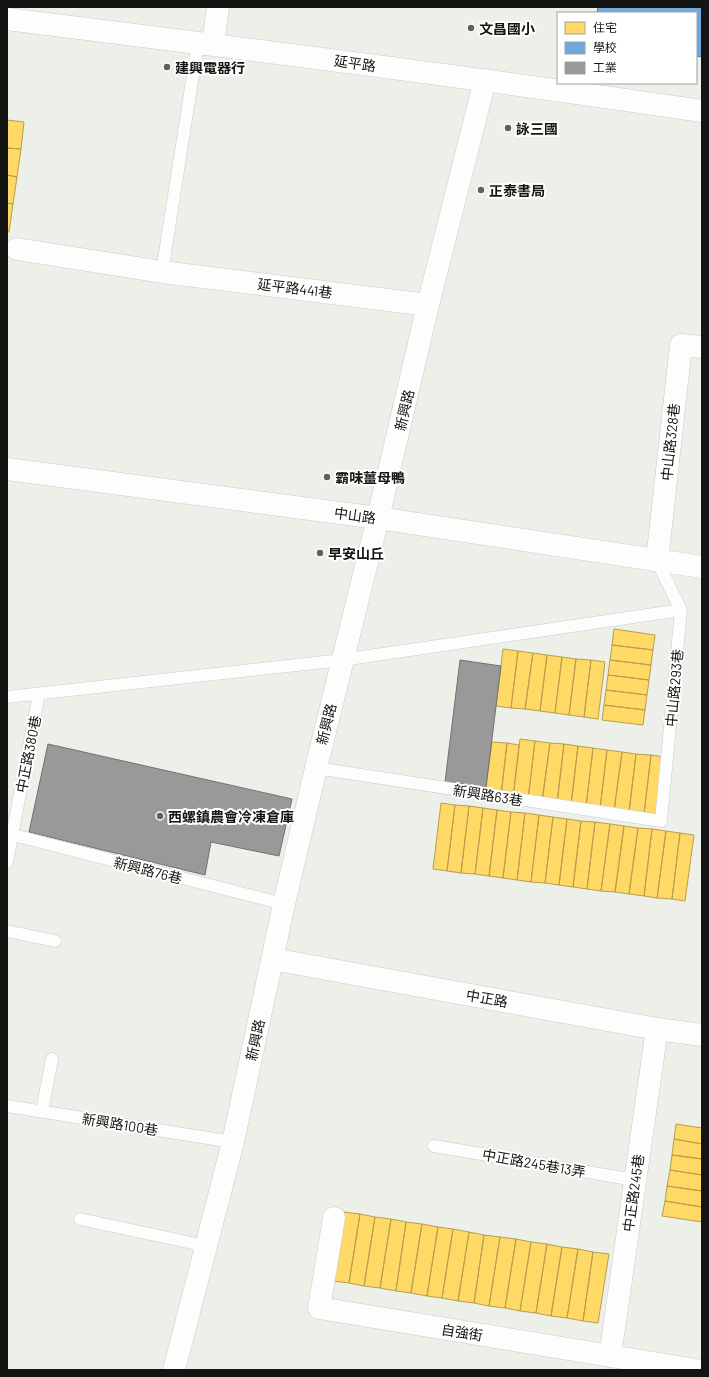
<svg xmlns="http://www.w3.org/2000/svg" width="709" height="1377" font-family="Barlow,'Noto Sans TC',sans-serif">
	<rect width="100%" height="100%" fill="#edefe9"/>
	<path fill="#ffd966" stroke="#b89e4d" d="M7,120l17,2 -3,27 -14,-1z
		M7,148l14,1 -4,28 -10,-2z
		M7,175l10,2 -4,27 -6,-1z
		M7,203l6,1 -4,28 -2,-1z
		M614,629l41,6 -2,15 -41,-5z
		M612,645l41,5 -2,15 -41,-5z
		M503,649l15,2 -7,57 -15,-2z
		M518,651l15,2 -8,56 -14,-1z
		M533,653l14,2 -7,56 -15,-2z
		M547,655l15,2 -7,56 -15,-2z
		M562,657l14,2 -7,56 -14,-2z
		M576,659l15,1 -7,57 -15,-2z
		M591,660l14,2 -7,57 -14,-2z
		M610,660l41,5 -2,15 -41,-5z
		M608,675l41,5 -2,15 -41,-5z
		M606,690l41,5 -2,15 -41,-5z
		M604,705l41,5 -2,15 -41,-5z
		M520,739l15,2 -7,59 -15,-2z
		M535,741l15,2 -8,59 -14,-2z
		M492,742l15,1 -6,53 -16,-2z
		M507,743l12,2 -6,53 -12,-2z
		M550,743l14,1 -7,59 -15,-1z
		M564,744l14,2 -7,59 -14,-2z
		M578,746l15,2 -7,59 -15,-2z
		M593,748l14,2 -7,59 -14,-2z
		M607,750l15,2 -8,59 -14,-2z
		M622,752l14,2 -7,58 -15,-1z
		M636,754l15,1 -7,59 -15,-2z
		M651,755l14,2 -7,59 -14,-2z
		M441,803l14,2 -8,66 -14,-2z
		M455,805l14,1 -8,67 -14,-2z
		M469,806l14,2 -8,66 -14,-1z
		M483,808l14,2 -8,66 -14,-2z
		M497,810l14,2 -8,66 -14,-2z
		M511,812l14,1 -8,67 -14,-2z
		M525,813l14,2 -8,67 -14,-2z
		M539,815l14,2 -8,66 -14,-1z
		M553,817l14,2 -8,66 -14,-2z
		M567,819l14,2 -8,66 -14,-2z
		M581,821l14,1 -8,67 -14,-2z
		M595,822l15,2 -9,67 -14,-2z
		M610,824l14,2 -9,66 -14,-1z
		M624,826l14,2 -9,66 -14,-2z
		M638,828l14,1 -8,67 -15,-2z
		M652,829l14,2 -9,67 -13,-2z
		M666,831l14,2 -8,66 -15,-1z
		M680,833l14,2 -9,66 -13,-2z
		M676,1124l26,4v16l-28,-5z
		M674,1139l28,5v15l-30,-4z
		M672,1155l30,4v16l-32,-5z
		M670,1170l32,5v16l-35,-5z
		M667,1186l35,5v16l-37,-6z
		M665,1201l37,6v15l-40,-6z
		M344,1212l16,2 -11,69 -16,-2z
		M360,1214l15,3 -11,69 -15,-3z
		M375,1217l16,2 -11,69 -16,-2z
		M391,1219l15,3 -10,69 -16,-3z
		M406,1222l16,2 -11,69 -15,-2z
		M422,1224l16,3 -11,69 -16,-3z
		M438,1227l15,2 -11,69 -15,-2z
		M453,1229l16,3 -11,69 -16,-3z
		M469,1232l15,3 -10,68 -16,-2z
		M484,1235l16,2 -11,69 -15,-3z
		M500,1237l16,2 -11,69 -16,-2z
		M516,1239l15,3 -11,69 -15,-3z
		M531,1242l16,2 -11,69 -16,-2z
		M547,1244l15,3 -11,69 -15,-3z
		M562,1247l16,2 -11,69 -16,-2z
		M578,1249l15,3 -10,69 -16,-3z
		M593,1252l16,2 -11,69 -15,-2z"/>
	<path fill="#6fa8dc" stroke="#547c9f" d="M598,7h104v50l-6,-1v-43h-99z"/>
	<path fill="#999" stroke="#717170" d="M460,660l41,6 -15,121 -41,-5z
		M48,744l244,55 -13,57 -68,-14 -6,33 -176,-43z"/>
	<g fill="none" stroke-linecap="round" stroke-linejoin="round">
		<g stroke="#cbccc8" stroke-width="13">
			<path id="lane" d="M162,272l36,-229
				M7,697l335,-37 339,-50
				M316,768l345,53 20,-211 -24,-49
				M13,835l271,69
				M7,862l32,-168
				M7,931l48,10
				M7,1106l226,36
				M42,1111l10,-52
				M434,1146l201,34
				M80,1219l126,27"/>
		</g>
		<g stroke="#cbccc8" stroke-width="23">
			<path id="street" d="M7,19c232,29 464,58 695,92
				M213,44l5,-37
				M17,249l145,23 266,33
				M7,469l371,49 324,49
				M657,561l24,-216 21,2
				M272,959l385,70 45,6
				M334,1218l-15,90 377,62
				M610,1356l47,-327"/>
		</g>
		<g stroke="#cbccc8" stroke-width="23">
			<path id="secondary" d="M174,1370l59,-228 51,-238 32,-136 62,-250 50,-213 57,-225"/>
		</g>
		<use href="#lane" stroke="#fcfdfc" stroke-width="12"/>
		<use href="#street" stroke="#fcfdfc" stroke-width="22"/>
		<use href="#secondary" stroke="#fcfdfc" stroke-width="22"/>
	</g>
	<g fill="#60615d" stroke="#fff" stroke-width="1.5">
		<circle cx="471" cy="28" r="4"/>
		<circle cx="167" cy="67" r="4"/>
		<circle cx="508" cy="128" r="4"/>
		<circle cx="481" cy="190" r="4"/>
		<circle cx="327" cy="477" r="4"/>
		<circle cx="320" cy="553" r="4"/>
		<circle cx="160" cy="816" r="4"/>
	</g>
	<g text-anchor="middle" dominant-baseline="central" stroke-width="4" stroke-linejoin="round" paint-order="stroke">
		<g font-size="14" font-weight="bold" fill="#141512" stroke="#fff" text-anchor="start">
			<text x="479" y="28">文昌國小</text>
			<text x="175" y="67">建興電器行</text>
			<text x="516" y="128">詠三國</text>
			<text x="489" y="190">正泰書局</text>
			<text x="335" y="477">霸味薑母鴨</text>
			<text x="328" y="553">早安山丘</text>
			<text x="168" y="816">西螺鎮農會冷凍倉庫</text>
		</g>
		<g font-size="14" fill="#141512" stroke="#fff">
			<text transform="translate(355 63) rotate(8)">延平路</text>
			<text transform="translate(295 288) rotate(7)">延平路441巷</text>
			<text transform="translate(404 410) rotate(-77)">新興路</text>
			<text transform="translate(670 442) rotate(-84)">中山路328巷</text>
			<text transform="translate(355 515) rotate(8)">中山路</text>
			<text transform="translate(674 688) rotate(-85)">中山路293巷</text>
			<text transform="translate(326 724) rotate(-76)">新興路</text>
			<text transform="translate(28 754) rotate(-79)">中正路380巷</text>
			<text transform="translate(488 795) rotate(9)">新興路63巷</text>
			<text transform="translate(148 870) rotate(14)">新興路76巷</text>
			<text transform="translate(487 998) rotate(10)">中正路</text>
			<text transform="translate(255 1040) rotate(-78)">新興路</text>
			<text transform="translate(120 1124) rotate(9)">新興路100巷</text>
			<text transform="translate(534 1163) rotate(10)">中正路245巷13弄</text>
			<text transform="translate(633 1193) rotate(-82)">中正路245巷</text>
			<text transform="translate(462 1332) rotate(9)">自強街</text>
		</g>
	</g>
	<rect width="709" height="1377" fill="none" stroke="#141512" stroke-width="16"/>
	<rect x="557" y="12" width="140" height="72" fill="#ffffff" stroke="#a1a1a0"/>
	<rect x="565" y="22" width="20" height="12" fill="#ffd966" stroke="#a1a1a0"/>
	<text x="593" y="32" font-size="12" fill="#141512">住宅</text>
	<rect x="565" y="42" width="20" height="12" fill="#6fa8dc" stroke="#a1a1a0"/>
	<text x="593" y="52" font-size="12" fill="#141512">學校</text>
	<rect x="565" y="62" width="20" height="12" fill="#999999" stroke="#a1a1a0"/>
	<text x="593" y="72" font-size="12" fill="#141512">工業</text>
</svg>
